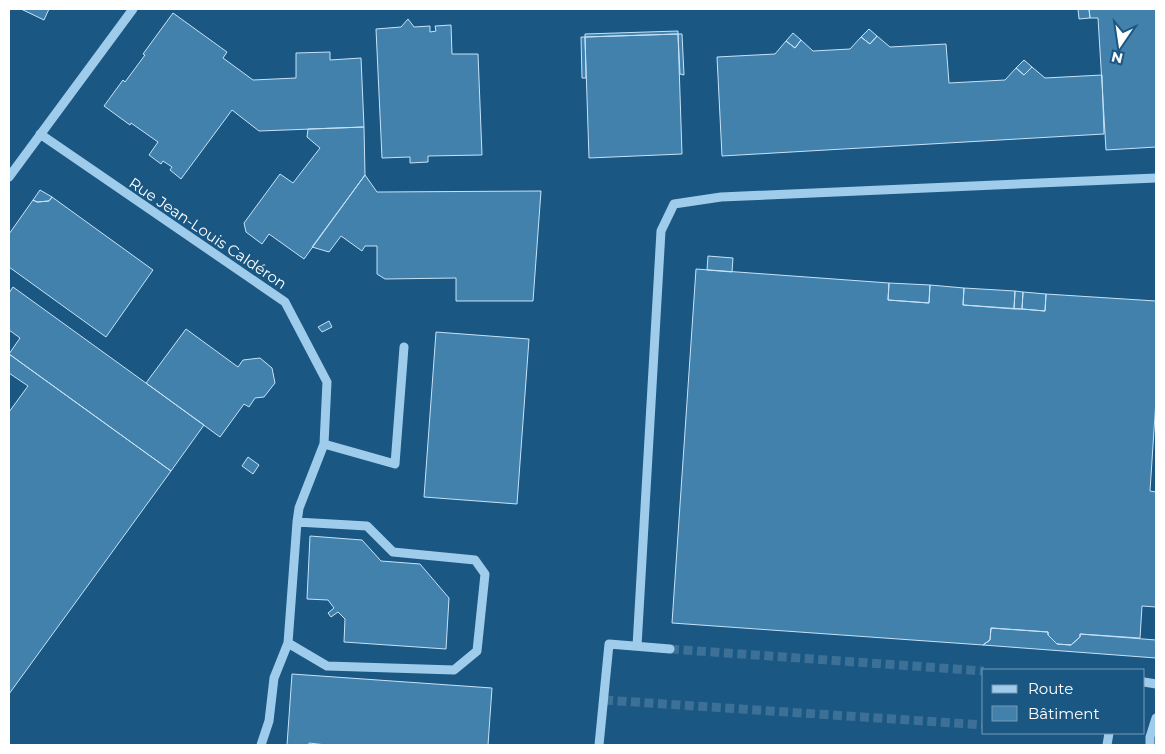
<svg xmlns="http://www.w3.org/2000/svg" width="1165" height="754" font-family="Montserrat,sans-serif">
	<rect width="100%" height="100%" fill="#1a5783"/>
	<path fill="#4381ad" stroke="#c5e3f8" d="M21,9h28l-5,11z
		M1078,9h11l1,9 -11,1z
		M1078,9h78v138l-50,3 -8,-132h-8l-1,-9z
		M173,13l54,39 -4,6 30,22 43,-2v-25l34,-1v8l31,-2 3,69 -105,4 -27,-21 -51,69 -11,-9 2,-3 -9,-6 -2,3 -12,-9 9,-13 -27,-19 -1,2 -26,-19 19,-26 2,2 20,-27 -2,-1z
		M408,19l6,8 16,-1v6l6,-1 -1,-5 16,-1 1,29h26l4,101 -54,1v6l-18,1v-6l-28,1 -6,-129 25,-2z
		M869,29l8,7 -7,8 -9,-7z
		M678,31v3l-93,3v-3z
		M793,33l8,7 -6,8 -9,-7z
		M678,34l4,120 -93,4 -4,-121z
		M678,34h4l2,41 -4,-1z
		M877,36l13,11 56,-3 3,39 56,-3 11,-12 8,7 8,-8 13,11 57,-3 2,59 -382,22 -5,-99 58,-3 11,-13 9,7 6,-8 12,11 37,-2 11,-12 9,7z
		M581,37h4l1,41h-4z
		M1024,60l8,7 -8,8 -8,-7z
		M364,127l1,48 -61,84 -35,-25 -7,10 -16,-12 -2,-9 36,-49 13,9 27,-35 -13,-11 1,-8z
		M365,175l12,17 164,-1 -8,110h-77v-23l-71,1 -8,-5v-28h-12l-3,5 -21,-15 -12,16 -17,-5z
		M40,190l12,7 -3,4 -12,1 -4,-2z
		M52,197l101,73 -47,67 -97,-70v-33l24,-34 4,2 12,-1z
		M708,256l25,2 -1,14 -25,-2z
		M696,269l193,14 -1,17 41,3 1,-18 34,3 -1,17 59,4 23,2 1,-17 110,7v99l-6,91 6,1v115l-14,-1 -2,32 -60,-4v3l-9,8 -14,-1 -9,-9v-3l-57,-4 -1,12 -7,5 -311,-22z
		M889,283l41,2 -1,18 -41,-3z
		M13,287l191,138 -33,46 -162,-117 11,-16 -11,-8v-37z
		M964,288l51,3 -1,18 -51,-4z
		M1015,291l8,1 -1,17h-8z
		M1023,292l23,2 -1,17 -23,-2z
		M329,321l3,6 -10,5 -4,-5z
		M186,329l52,38 5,-7 17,-2 12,10 3,15 -11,14 -9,1 -6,9 -5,-3 -24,33 -74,-54z
		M436,332l93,7 -12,165 -93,-7z
		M9,354l162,117 -162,223v-282l19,-26 -19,-13z
		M248,457l11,8 -6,9 -11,-8z
		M310,536l52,4 19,21 39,3 29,34 -3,51 -102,-7 1,-23 -7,-7 -7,5 -3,-4 6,-5 -6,-8 -21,-1z
		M991,628l57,4v3l9,9 14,1 9,-8v-3l76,6v18l-173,-13 7,-5z
		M292,674l200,14 -4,57h-162l-17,-2v2h-22z"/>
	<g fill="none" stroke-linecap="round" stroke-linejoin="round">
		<path stroke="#3c7096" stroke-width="9" stroke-dasharray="9 4.5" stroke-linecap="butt" d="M670,649l314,22
			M604,700l380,25"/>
		<path stroke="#a0cceb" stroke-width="9" d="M40,134l245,168 42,80 -3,62 -25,64 -2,14 -9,121 39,23 127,4 23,-19 8,-77 -10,-14 -82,-8 -26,-26 -70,-4
			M9,177l124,-168
			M324,444l71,20 9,-117
			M637,646l24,-415 13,-27 47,-7 435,-19
			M1144,682l12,2
			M261,745l8,-24 5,-43 14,-35
			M599,745l10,-101 61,5
			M1107,745l2,-12
			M1150,745v-8l6,-19"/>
	</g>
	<g text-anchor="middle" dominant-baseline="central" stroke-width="4" stroke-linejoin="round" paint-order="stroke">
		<g font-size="15" fill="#fff" stroke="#1a5783">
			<text transform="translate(208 233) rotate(34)">Rue Jean-Louis Caldéron</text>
		</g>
	</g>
	<rect width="1165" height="754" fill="none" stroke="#ffffff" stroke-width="20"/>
	<rect x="982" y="669" width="162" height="65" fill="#1a5783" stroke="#769ab5"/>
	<rect x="992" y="685" width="25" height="8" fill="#a0cceb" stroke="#769ab5"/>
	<text x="1028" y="694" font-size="15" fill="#ffffff">Route</text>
	<rect x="992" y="706" width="25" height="15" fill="#4381ad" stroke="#769ab5"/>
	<text x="1028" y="719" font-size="15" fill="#ffffff">Bâtiment</text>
	<g transform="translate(1120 45) rotate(193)" stroke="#1a5783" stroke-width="4" paint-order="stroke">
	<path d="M0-4L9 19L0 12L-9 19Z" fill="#ffffff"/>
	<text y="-8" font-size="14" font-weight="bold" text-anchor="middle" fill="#ffffff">N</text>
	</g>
</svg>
